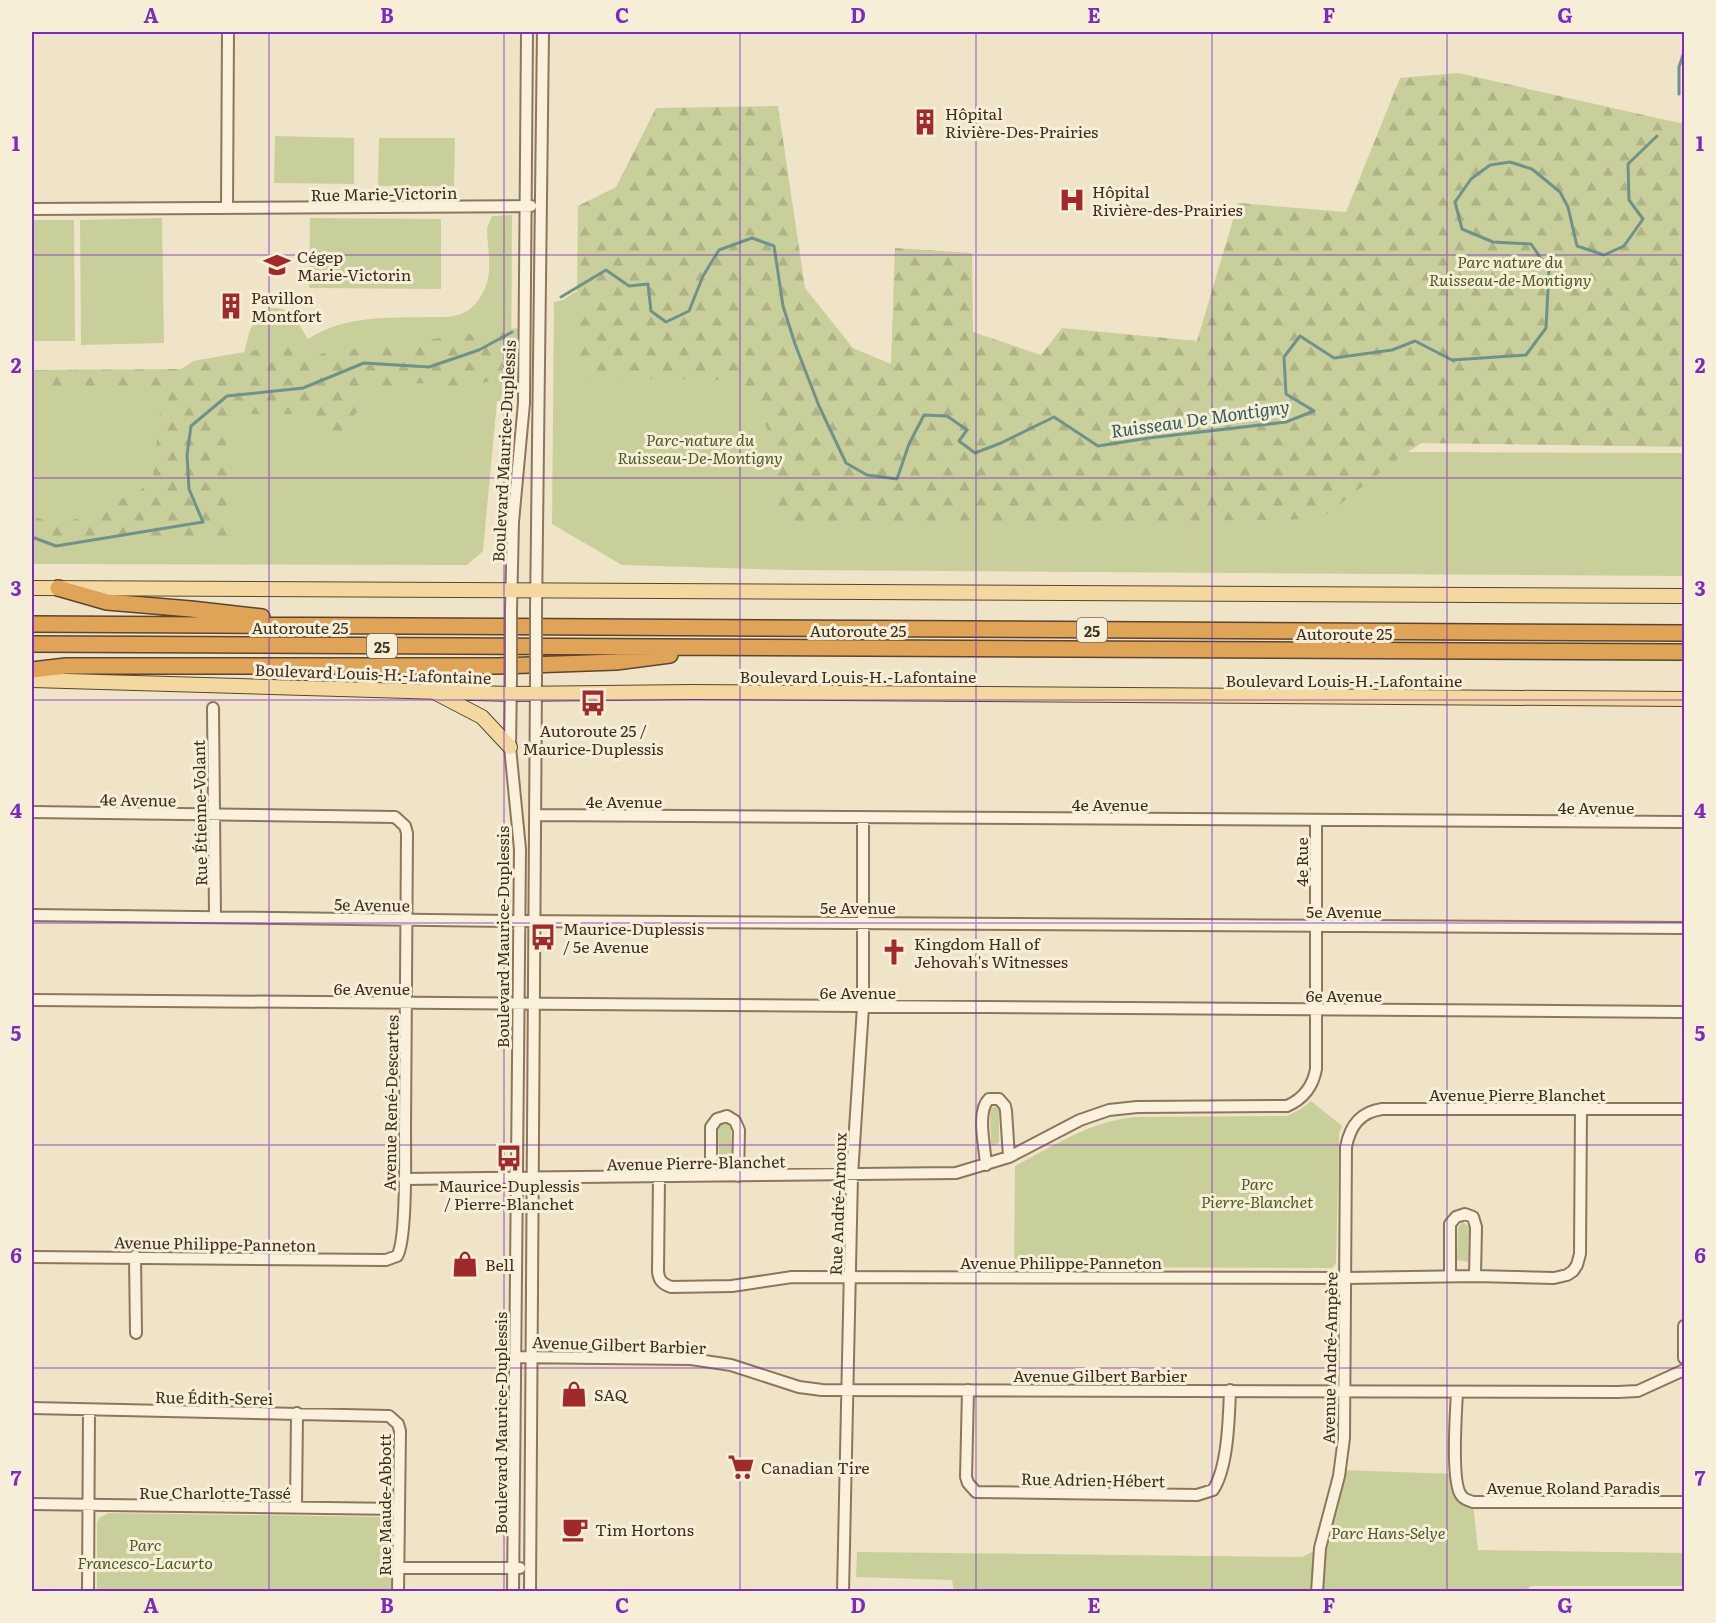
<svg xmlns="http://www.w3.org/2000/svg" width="1716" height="1623" font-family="Literata,serif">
	<defs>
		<pattern id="forest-firs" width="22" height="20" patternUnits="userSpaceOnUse" patternTransform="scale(1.5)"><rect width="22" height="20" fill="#c9cf9b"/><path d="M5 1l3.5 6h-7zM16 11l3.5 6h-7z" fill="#aeb285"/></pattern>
	</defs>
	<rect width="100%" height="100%" fill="#f0e4c8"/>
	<path fill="#c9cf9b" d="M275,136l79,2v46l-80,-1z
		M379,138h76l-1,48h-76z
		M512,215l-1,186h-14l-14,150 -16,14 -435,-1v-179l141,-11 19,-12 16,-2h35c6,-28 11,-66 49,-47l16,26c37,-24 79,-21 121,-22 11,0 27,1 36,-5 10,-5 16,-15 20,-24 8,-17 2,-42 2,-60l5,-12z
		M162,218l2,125 -83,2 -1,-125z
		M310,218l131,1v70l-132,-1z
		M32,220h42l1,121h-43z
		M589,289l222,78 612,75 -15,10 276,1v123l-894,-6 -168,-5 -70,-41 2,-222 9,-2 12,-8z
		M1311,1101l31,25 -3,8 -3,129 -4,5 -318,-1 1,-101c38,-20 76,-45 120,-49l152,-1 14,-7z
		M993,1107h5l1,4v31l-4,4 -4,-1 -1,-35z
		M726,1123l5,5v29l-2,3h-10l-1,-32 3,-4z
		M1463,1222l6,5 -1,35 -11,-2 1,-33z
		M1340,1470l116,4 1,12 16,16 5,48 206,3v33h-154l-3,6h-573l-2,-12 -96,-3 1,-25 445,5 18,-9z
		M108,1513l276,4 8,8 -1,66h-294v-68l2,-5z"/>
	<path fill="url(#forest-firs)" d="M1458,73l226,51v323l-266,-4 -97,76 -546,7 1,-74 -16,-42 -39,-30 -145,-3 2,-171 38,-19 40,-79 122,-2 27,182 48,60 38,16 4,-116 77,5 1,79 68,23 21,-27 135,13 41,-138 108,9 54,-134z
		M518,328l-3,50 -83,12 -9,-7 -52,4 -8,18 -23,27 -18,6 -19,-24h-58l-19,19 2,107 -145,-2 -38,5 -13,-3v-25l22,10 25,-7 62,-28 12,-13 9,-85h-130v-22l156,-1 5,-8 74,-13 16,-8 22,21 19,-8z"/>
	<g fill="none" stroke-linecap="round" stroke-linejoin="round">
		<path stroke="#6f938a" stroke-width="3" d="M1679,94v-27l5,-15
			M561,297l45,-27 23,16 19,-2 3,27 15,11 23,-11 14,-35 16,-26 33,-12 22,8 9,60 12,38 24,62 27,57 21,12 30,4 12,-35 15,-29 23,1 20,14 -8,11 16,12 26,-10 53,-26 44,29 51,-8 137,-16 28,-11 -28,-17 -2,-37 16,-21 34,22 58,-8 23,-9 39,20 -2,-1 74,-5 20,-27 3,-58 -18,-26 -38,-2 -31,-13 -7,-27 16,-23 19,-14 20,-3 22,7 28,23 8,15 9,39 27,9 20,-9 19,-27 -14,-19 -1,-36 29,-28
			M32,537l24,9 147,-24 -14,-33 -2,-34 4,-29 36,-30 76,-8 61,-25 65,4 50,-17 33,-18"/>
		<g stroke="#8d765c" stroke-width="14">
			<path id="minor" d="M227,208l1,-176
				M32,209l499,-3
				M511,611l2,-89 11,-119 3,-371
				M536,612l7,-580
				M511,678l-1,69 10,102 -7,743
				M213,708l2,209
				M32,812l363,5 10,9 2,7c0,99 -1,198 -2,297 0,23 2,111 -8,126l-11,4 -354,-3
				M535,815l1149,7
				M32,915l477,6 1175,7
				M32,1000l1652,12
				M986,1165c-1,-18 -10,-54 3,-66h10l6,7 1,5 3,46
				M711,1176v-49l6,-8 10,-3 8,5 4,9 -1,46
				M659,1177l-1,95c1,9 5,12 13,15l61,-1 60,-9 554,1 129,-2 79,2 13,-3 6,-4 4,-6 3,-11 1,-146
				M404,1179l552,-6 53,-16 71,-37 29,-10 28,-3 150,-1c16,-7 26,-20 29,-37v-249
				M135,1256l1,77
				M1450,1276v-52l6,-7 9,-3 8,3 3,10 -1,49
				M1684,1326v32
				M515,1357l176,2 40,6 68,22 23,3 796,2 20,-1 46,-21
				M968,1390l-2,87 2,6 8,9 221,3 16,-5c15,-22 16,-73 17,-100
				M1457,1392c-1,19 -6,90 4,103 3,5 7,5 12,7h211
				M32,1408l357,8 9,8 2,7 -2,161
				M32,1504l367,5
				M296,1507l1,-94
				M399,1568h121
				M88,1592l1,-182
				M530,1592l6,-914
				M843,1592l9,-417 11,-168v-190
				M1317,1592l3,-44 19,-72 5,-38 2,-291c4,-21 14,-35 36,-38h302"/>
		</g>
		<g stroke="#5b4430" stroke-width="16">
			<path id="major" d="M32,588l1652,8
				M32,680l479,14 182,-2 991,7
				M436,693l46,24 28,30"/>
		</g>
		<g stroke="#5b4430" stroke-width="18">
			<path id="highway" d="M58,588l49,14 84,7 71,8
				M32,624l1652,9
				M32,644l1652,8
				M32,670l34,-4h432l118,-4 54,-7"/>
		</g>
		<use href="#minor" stroke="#faf1dc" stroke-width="10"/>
		<use href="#major" stroke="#f3d9a0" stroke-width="14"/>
		<use href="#highway" stroke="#e0a458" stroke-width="15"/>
		<g stroke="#8d765c" stroke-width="14" stroke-linecap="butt">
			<path id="minor-bridge" d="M511,678v-67
				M536,678v-66"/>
		</g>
		<use href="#minor-bridge" stroke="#faf1dc" stroke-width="10"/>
	</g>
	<path fill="none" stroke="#7b2cbf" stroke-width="1.5" stroke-opacity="0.55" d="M269,32v1560M504,32v1560M740,32v1560M976,32v1560M1212,32v1560M1447,32v1560M32,255h1652M32,478h1652M32,700h1652M32,923h1652M32,1145h1652M32,1368h1652"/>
	<defs>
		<g id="building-bare" transform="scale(2.07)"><path d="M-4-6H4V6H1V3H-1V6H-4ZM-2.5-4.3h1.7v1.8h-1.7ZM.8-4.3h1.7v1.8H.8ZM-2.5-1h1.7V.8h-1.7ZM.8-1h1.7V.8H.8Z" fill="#9e2a2b" stroke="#f7eed8" stroke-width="2.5" paint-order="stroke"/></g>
		<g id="hospital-bare" transform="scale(2.07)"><path d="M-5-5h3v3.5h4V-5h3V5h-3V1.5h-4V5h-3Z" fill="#9e2a2b" stroke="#f7eed8" stroke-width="2.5" paint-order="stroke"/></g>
		<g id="university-bare" transform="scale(2.07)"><path d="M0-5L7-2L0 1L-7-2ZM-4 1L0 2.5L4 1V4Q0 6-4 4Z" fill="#9e2a2b" stroke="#f7eed8" stroke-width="2.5" paint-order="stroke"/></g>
		<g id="bus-bare" transform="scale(2.07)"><path d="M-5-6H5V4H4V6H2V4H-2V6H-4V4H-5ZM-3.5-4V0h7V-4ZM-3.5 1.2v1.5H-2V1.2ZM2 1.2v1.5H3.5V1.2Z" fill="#9e2a2b" stroke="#f7eed8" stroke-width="2.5" paint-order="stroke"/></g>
		<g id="church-bare" transform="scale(2.07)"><path d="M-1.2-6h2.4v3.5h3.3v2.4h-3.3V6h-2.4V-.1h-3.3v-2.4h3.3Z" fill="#9e2a2b" stroke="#f7eed8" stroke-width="2.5" paint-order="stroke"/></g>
		<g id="shop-bare" transform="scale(2.07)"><path d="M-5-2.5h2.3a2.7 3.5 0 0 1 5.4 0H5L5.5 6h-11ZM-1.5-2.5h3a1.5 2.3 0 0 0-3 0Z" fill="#9e2a2b" stroke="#f7eed8" stroke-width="2.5" paint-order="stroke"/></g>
		<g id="supermarket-bare" transform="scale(2.07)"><path d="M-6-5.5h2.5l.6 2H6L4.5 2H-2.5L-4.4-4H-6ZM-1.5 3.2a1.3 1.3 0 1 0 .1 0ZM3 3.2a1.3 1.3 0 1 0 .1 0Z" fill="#9e2a2b" stroke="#f7eed8" stroke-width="2.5" paint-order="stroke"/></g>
		<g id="cafe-bare" transform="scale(2.07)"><path d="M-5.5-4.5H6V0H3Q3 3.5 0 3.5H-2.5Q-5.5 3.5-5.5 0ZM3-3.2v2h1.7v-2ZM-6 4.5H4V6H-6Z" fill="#9e2a2b" stroke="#f7eed8" stroke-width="2.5" paint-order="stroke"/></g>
	</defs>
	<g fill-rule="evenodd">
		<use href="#building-bare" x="925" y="122"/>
		<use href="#hospital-bare" x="1072" y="200"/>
		<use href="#university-bare" x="277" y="265"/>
		<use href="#building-bare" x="231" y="306"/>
		<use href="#bus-bare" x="593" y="703"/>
		<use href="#bus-bare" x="543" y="937"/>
		<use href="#church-bare" x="894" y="952"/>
		<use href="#bus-bare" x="509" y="1158"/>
		<use href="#shop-bare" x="465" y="1264"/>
		<use href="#shop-bare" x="574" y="1394"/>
		<use href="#supermarket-bare" x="741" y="1467"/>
		<use href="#cafe-bare" x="575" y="1529"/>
	</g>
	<g text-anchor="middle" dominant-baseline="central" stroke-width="6" stroke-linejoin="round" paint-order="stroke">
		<g fill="#f7eed8" stroke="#756857" stroke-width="1.5">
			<rect x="1077" y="618" width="30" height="24" rx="4.5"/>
			<rect x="367" y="634" width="30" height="24" rx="4.5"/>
		</g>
		<g font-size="15" font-weight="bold" fill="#3d2e20">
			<text x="1092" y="630">25</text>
			<text x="382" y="646">25</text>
		</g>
		<g font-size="16" fill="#3d2e20" stroke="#f7eed8" text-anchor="start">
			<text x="945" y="113">Hôpital<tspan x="945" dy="18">Rivière-Des-Prairies</tspan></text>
			<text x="1092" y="191">Hôpital<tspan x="1092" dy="18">Rivière-des-Prairies</tspan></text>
			<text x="297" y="256">Cégep<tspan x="297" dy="18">Marie-Victorin</tspan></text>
			<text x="251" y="297">Pavillon<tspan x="251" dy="18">Montfort</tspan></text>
			<text x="593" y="730" text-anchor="middle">Autoroute 25 /<tspan x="593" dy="18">Maurice-Duplessis</tspan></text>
			<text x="563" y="928">Maurice-Duplessis<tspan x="563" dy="18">/ 5e Avenue</tspan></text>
			<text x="914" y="943">Kingdom Hall of<tspan x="914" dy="18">Jehovah's Witnesses</tspan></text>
			<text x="509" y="1185" text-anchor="middle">Maurice-Duplessis<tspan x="509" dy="18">/ Pierre-Blanchet</tspan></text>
			<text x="485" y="1264">Bell</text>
			<text x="594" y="1394">SAQ</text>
			<text x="761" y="1467">Canadian Tire</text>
			<text x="595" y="1529">Tim Hortons</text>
		</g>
		<g font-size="16" fill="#3d2e20" stroke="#f7eed8">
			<text transform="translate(384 193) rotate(-1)">Rue Marie-Victorin</text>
			<text transform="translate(503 451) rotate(-87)">Boulevard Maurice-Duplessis</text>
			<text x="300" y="627">Autoroute 25</text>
			<text x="858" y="630">Autoroute 25</text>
			<text x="1344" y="633">Autoroute 25</text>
			<text transform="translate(373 673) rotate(2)">Boulevard Louis-H.-Lafontaine</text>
			<text x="858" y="676">Boulevard Louis-H.-Lafontaine</text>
			<text x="1344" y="680">Boulevard Louis-H.-Lafontaine</text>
			<text transform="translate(138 799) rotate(1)">4e Avenue</text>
			<text x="624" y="801">4e Avenue</text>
			<text x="1110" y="804">4e Avenue</text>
			<text x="1596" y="807">4e Avenue</text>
			<text transform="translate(199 813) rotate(-91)">Rue Étienne-Volant</text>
			<text transform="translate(1301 862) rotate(-90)">4e Rue</text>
			<text transform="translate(372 904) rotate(1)">5e Avenue</text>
			<text x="858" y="907">5e Avenue</text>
			<text x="1344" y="911">5e Avenue</text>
			<text transform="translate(502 937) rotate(-90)">Boulevard Maurice-Duplessis</text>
			<text x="372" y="988">6e Avenue</text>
			<text x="858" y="992">6e Avenue</text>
			<text x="1344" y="995">6e Avenue</text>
			<text x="1517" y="1094">Avenue Pierre Blanchet</text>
			<text transform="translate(390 1103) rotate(-89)">Avenue René-Descartes</text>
			<text transform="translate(696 1162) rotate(-1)">Avenue Pierre-Blanchet</text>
			<text transform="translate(837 1204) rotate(-88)">Rue André-Arnoux</text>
			<text transform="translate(215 1243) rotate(1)">Avenue Philippe-Panneton</text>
			<text x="1061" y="1262">Avenue Philippe-Panneton</text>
			<text transform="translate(619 1344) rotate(2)">Avenue Gilbert Barbier</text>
			<text transform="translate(1329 1358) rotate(-89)">Avenue André-Ampère</text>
			<text x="1100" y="1375">Avenue Gilbert Barbier</text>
			<text transform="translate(214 1397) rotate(1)">Rue Édith-Serei</text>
			<text transform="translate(500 1423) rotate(-90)">Boulevard Maurice-Duplessis</text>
			<text transform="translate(1093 1479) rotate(1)">Rue Adrien-Hébert</text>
			<text x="1573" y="1487">Avenue Roland Paradis</text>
			<text x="215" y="1492">Rue Charlotte-Tassé</text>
			<text transform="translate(384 1505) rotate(-90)">Rue Maude-Abbott</text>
		</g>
		<g font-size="16" font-style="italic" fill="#4d5a26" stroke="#f7eed8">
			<text x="1510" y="261">Parc nature du<tspan x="1510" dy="18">Ruisseau-de-Montigny</tspan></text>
			<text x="700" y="439">Parc-nature du<tspan x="700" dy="18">Ruisseau-De-Montigny</tspan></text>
			<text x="1257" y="1183">Parc<tspan x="1257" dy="18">Pierre-Blanchet</tspan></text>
			<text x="1388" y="1532">Parc Hans-Selye</text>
			<text x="145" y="1544">Parc<tspan x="145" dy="18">Francesco-Lacurto</tspan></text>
		</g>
		<g font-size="18" font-style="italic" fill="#2f5d5a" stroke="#f7eed8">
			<text transform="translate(1200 418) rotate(-8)">Ruisseau De Montigny</text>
		</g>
	</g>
	<rect width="1716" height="1623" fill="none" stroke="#f7eed8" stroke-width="66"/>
	<rect x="33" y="33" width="1650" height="1557" fill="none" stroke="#7b2cbf" stroke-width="2"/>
	<g font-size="20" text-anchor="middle" font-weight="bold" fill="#7b2cbf">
		<text x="151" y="23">A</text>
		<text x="387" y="23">B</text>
		<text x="622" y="23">C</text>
		<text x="858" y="23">D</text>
		<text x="1094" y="23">E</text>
		<text x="1329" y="23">F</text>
		<text x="1565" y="23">G</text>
		<text x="16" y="151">1</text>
		<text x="1700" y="151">1</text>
		<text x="16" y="373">2</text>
		<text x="1700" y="373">2</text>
		<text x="16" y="596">3</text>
		<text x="1700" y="596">3</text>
		<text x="16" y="818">4</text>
		<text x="1700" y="818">4</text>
		<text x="16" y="1041">5</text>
		<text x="1700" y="1041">5</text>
		<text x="16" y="1263">6</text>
		<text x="1700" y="1263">6</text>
		<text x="16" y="1486">7</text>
		<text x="1700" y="1486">7</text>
		<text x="151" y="1613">A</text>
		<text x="387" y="1613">B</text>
		<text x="622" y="1613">C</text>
		<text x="858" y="1613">D</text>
		<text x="1094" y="1613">E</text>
		<text x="1329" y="1613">F</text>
		<text x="1565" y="1613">G</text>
	</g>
</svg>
